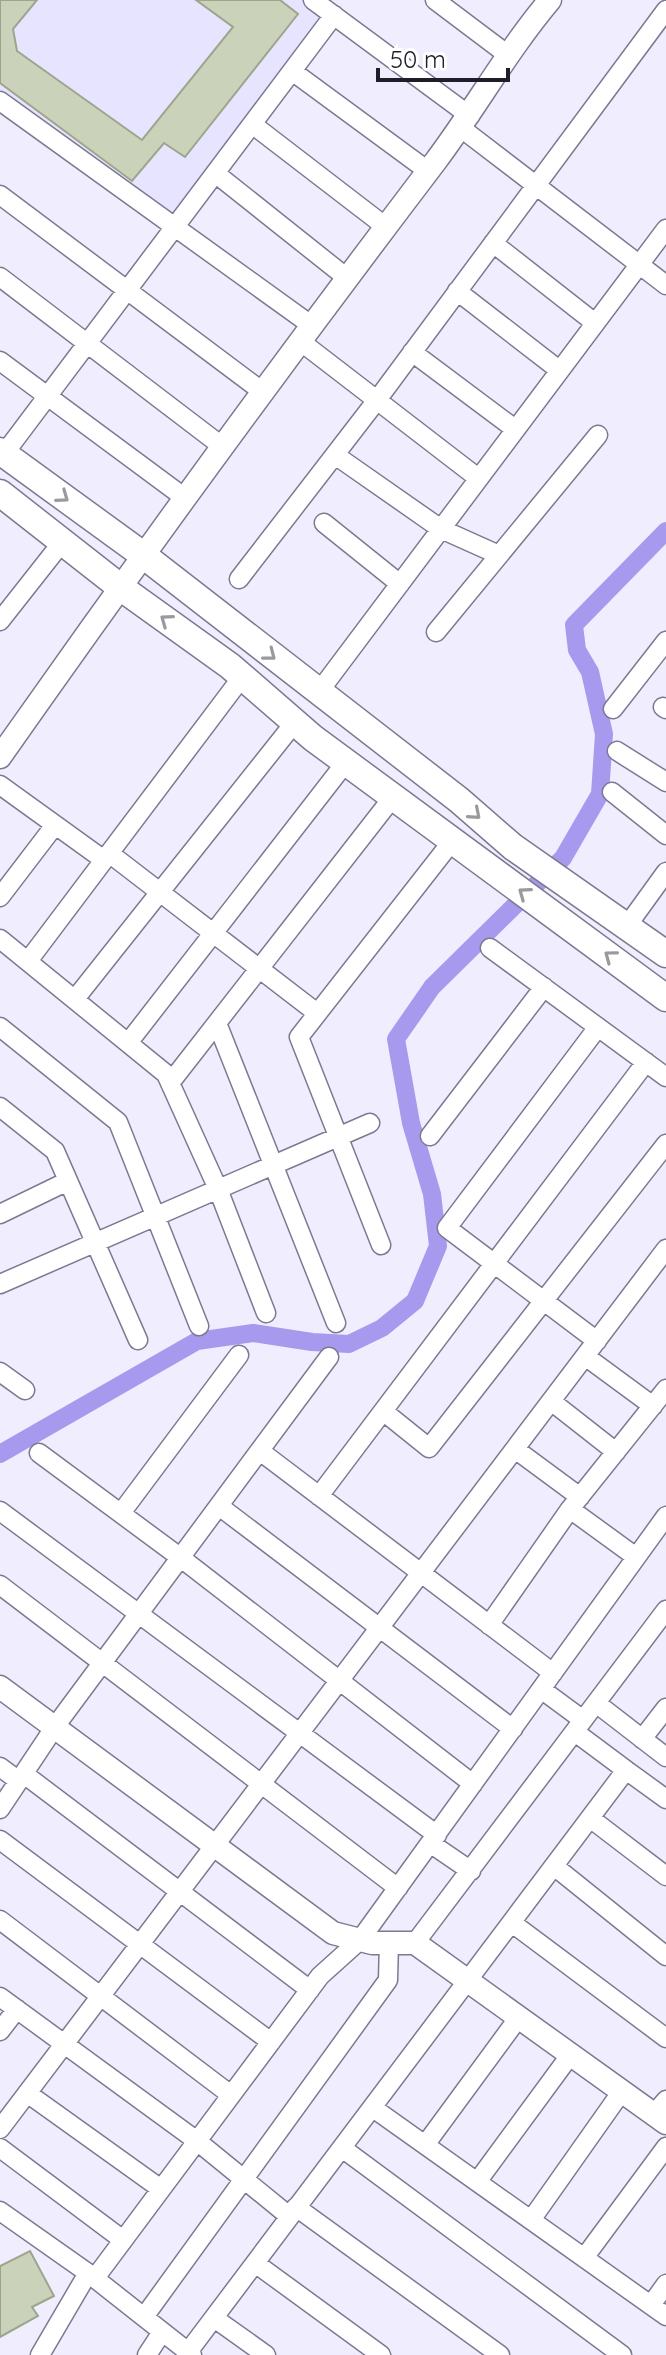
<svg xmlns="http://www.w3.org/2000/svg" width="666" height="2355" font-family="Quicksand,sans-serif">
	<rect width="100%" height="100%" fill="#f0eefe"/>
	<path fill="#e7e4ff" d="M0,0h314l20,15 -160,212 -174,-126z"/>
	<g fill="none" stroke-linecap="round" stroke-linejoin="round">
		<path stroke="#a79aee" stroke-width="18" d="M0,1454l197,-113 56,-8 59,9 37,2 33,-16 33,-27 23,-55 -6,-52 -21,-71 -15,-84 36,-52 131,-129 37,-64 4,-60 -14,-62 -13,-22 -3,-25 92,-94"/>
	</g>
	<path fill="#cad2b9" stroke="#9da58d" stroke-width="2" d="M0,0h37l-24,29 4,22 125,89 91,-113 -37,-27h84l18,14 -113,143 -21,-14 -32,38 -132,-98z
		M30,2251l24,45 -22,11 6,9 -38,21v-71z"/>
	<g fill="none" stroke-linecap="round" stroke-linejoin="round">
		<g stroke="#7c7990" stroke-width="21">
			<path id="minor" d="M313,0l157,116
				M435,0l73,55
				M292,71l136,100
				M0,101l311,224
				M252,124l134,103
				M461,128l205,157
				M215,173l132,105
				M0,195l263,197
				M493,243l102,80
				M0,277l223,170
				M457,291l102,79
				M300,341l178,137
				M412,352l103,77
				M0,361l185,137
				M4,454l330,-439
				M335,455l106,74 58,26
				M324,523l76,61
				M239,579l138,-179 289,-390
				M0,621l63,-80
				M436,632l162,-197
				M318,693l348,-464
				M663,707l3,2
				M613,709l53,-68
				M617,751l49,31
				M0,785l104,75
				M612,792l54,43
				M109,853l208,160
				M0,897l55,-72
				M627,926l39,-54
				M0,939l166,135 52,115 48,124
				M490,948l176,129
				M28,961l214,-284
				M75,999l220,-277
				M217,1023l119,300
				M0,1027l118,95 81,204
				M128,1043l218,-281
				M170,1083l223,-286
				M0,1107l55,44 83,189
				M430,1136l114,-149
				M0,1214l68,-33
				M381,1245l-82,-208 154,-197
				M0,1284l370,-161
				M597,1341l-150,-113 151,-201
				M585,1356l68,50
				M0,1372l25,18
				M551,1401l65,51
				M383,1411l46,37 237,-304
				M515,1449l65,48
				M260,1451l293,222
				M39,1453l142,105 292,226
				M319,1496l327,-434
				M219,1506l294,223
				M570,1509l66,48
				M0,1511l437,324
				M121,1513l118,-158
				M0,1585l398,303
				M489,1625l81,-116 96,-120
				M541,1689l42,31
				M596,1703l70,54
				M642,1739l24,-31
				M0,1767l19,14
				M626,1770l40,29
				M24,1774l286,216
				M0,1809l54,-81 275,-371
				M590,1818l76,58
				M0,1840l271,202
				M430,1843l41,28
				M554,1866l112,90
				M0,1920l231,175
				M512,1923l154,115
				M415,1943l251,-333
				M0,1997l197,144 92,75
				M0,2031l17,-22
				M27,2093l134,96
				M373,2108l293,208
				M654,2114l12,-14
				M0,2129l666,-880
				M425,2145l94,-128
				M0,2148l123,92
				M342,2148l280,207
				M477,2182l94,-128
				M296,2207l204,148
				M0,2211l88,62 104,82
				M531,2220l91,-129
				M584,2258l82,-111
				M255,2263l126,92
				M95,2278l225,-302 40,-36 306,-424
				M651,2305l15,-21
				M144,2317l244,-337 1,-38
				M214,2318l52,37
				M188,2352l438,-582 -51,-38
				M40,2355l48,-82
				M147,2355l15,-23"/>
		</g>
		<g stroke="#7c7990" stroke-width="25">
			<path id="tertiary" d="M0,757c141,-201 286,-399 435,-595 40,-53 72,-111 115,-162
				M0,1687l333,246 39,10h43l251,180"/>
		</g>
		<g stroke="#7c7990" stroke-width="29">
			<path id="secondary" d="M0,451l143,104 316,245 54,47 153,107
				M0,493l120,94 110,79 83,72 353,260"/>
		</g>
		<use href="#minor" stroke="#fff" stroke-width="18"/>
		<use href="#tertiary" stroke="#fff" stroke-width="22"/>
		<use href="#secondary" stroke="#fff" stroke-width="26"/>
	</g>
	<defs><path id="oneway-chevron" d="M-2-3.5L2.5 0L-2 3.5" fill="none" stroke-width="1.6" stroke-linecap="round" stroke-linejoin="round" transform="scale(2)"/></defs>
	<g stroke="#9a9a9e">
		<use href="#oneway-chevron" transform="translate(63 497) rotate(36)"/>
		<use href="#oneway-chevron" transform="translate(166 620) rotate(-144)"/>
		<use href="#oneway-chevron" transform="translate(270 655) rotate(38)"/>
		<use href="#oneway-chevron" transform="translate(475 814) rotate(41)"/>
		<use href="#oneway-chevron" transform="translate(524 893) rotate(-144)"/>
		<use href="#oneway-chevron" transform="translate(610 956) rotate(-143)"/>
	</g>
	<path d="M378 68v12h130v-12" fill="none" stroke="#1f1e28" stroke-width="4"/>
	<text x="390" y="68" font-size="24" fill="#1f1e28" stroke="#ffffff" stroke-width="6" paint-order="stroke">50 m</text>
</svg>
